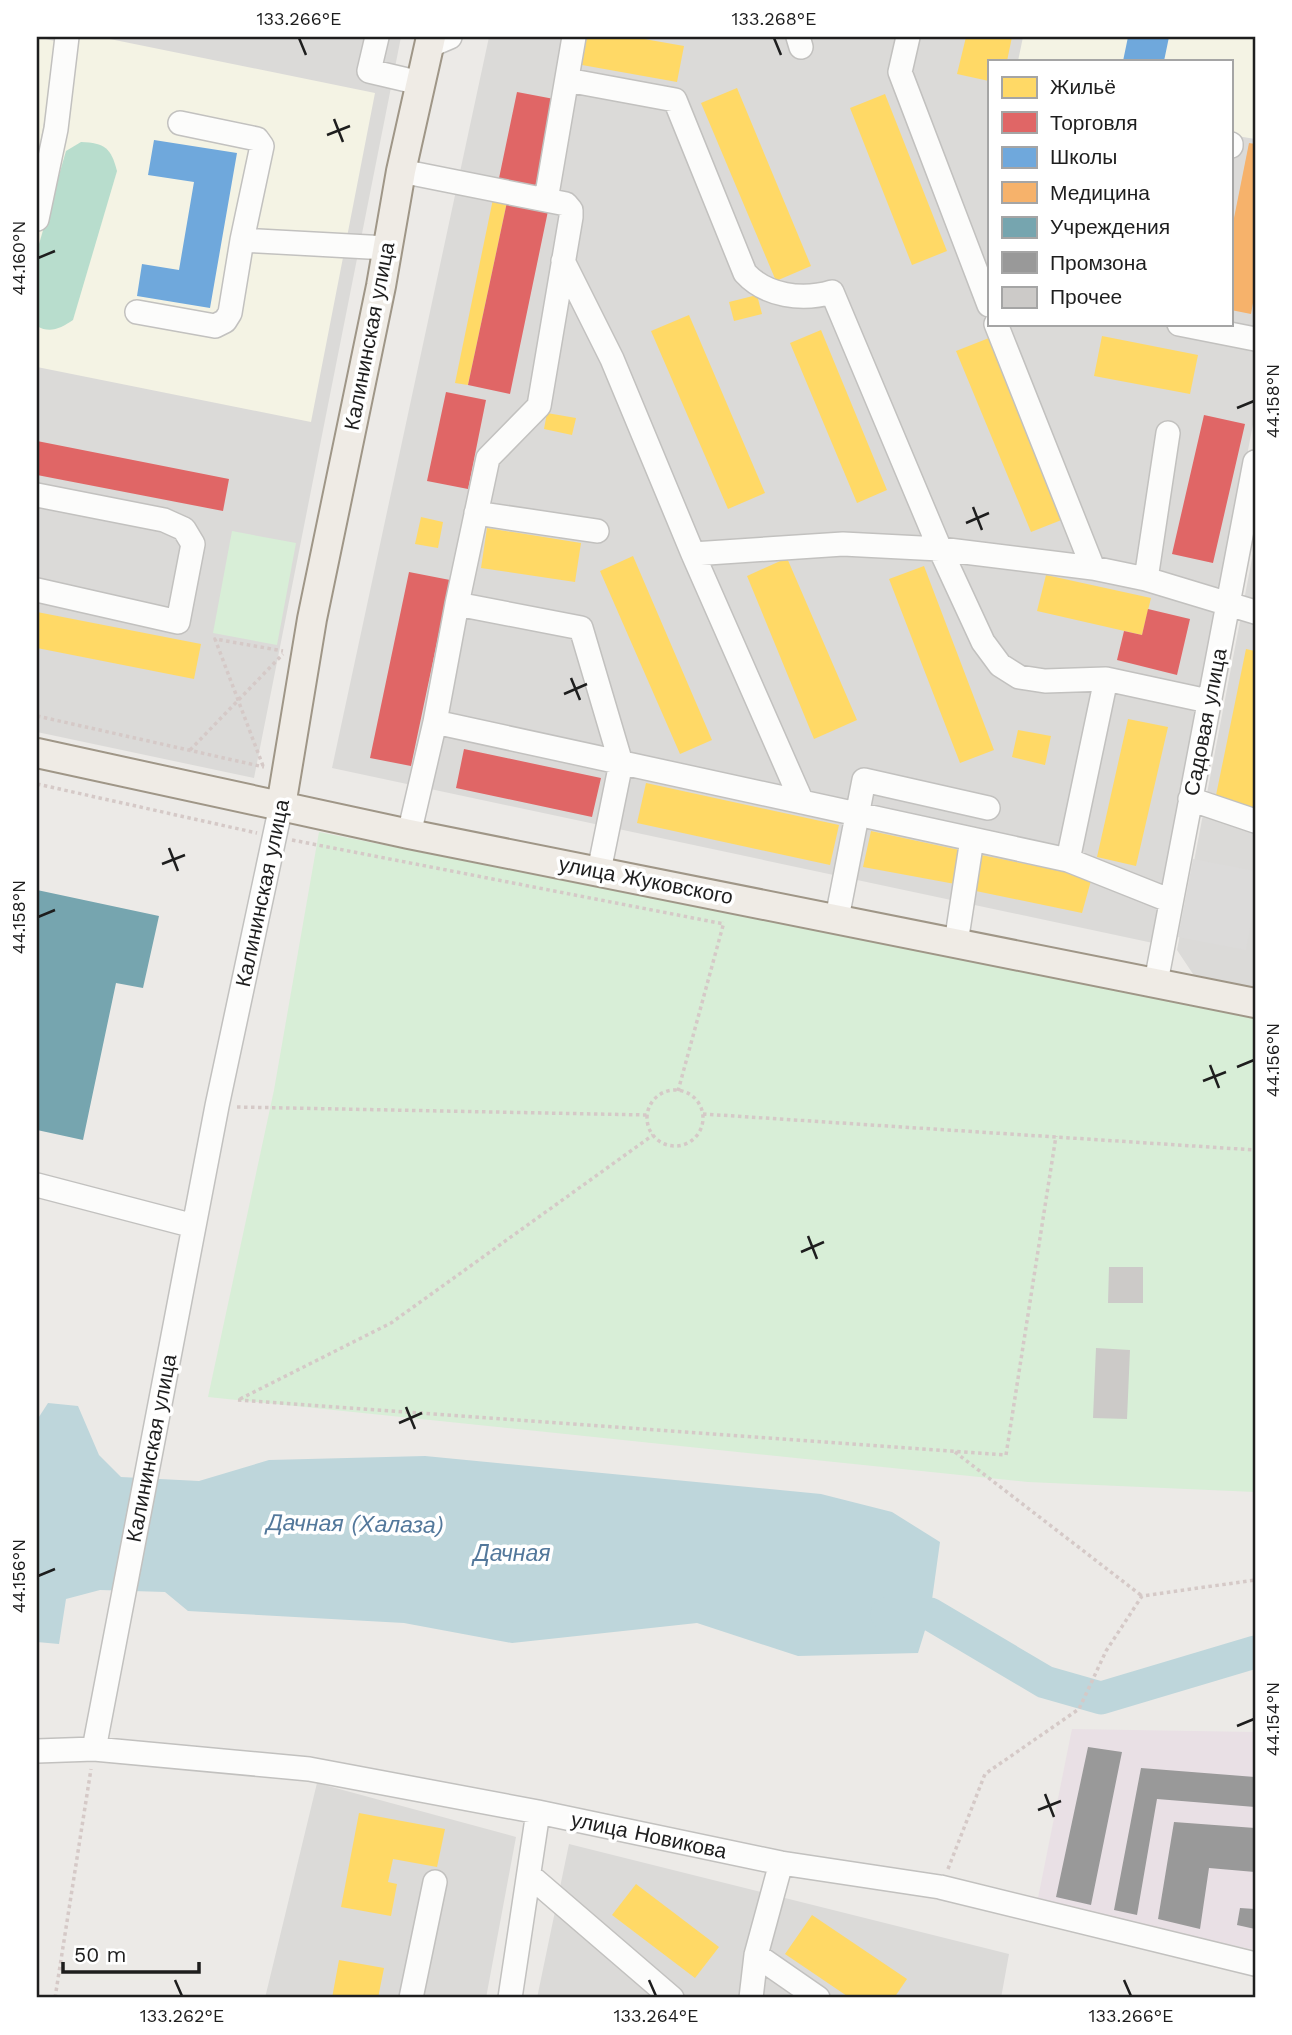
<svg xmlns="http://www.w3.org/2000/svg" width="1292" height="2035" font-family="'Work Sans',sans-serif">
	<rect width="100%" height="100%" fill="#eceae7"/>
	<path fill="#dbdad8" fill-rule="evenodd" d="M37,37h364l-147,741 -217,-46z
		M489,37h766v377l-102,529 -821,-175zM989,61h242v263h-242z
		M1255,543v446l-60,-12 -18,-27z
		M317,1783l199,54 -30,161h-221z
		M569,1844l440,110 -8,44h-464z"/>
	<path fill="#e9e0e5" d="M1072,1729l183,3v218l-218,-47z"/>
	<path fill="#f4f3e4" d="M37,37l22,5 -22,118z
		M67,37h33l275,56 -64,329 -274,-55v-176z
		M1023,37h232v102l-24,-4v-74h-213z"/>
	<path fill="#d8eed7" d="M232,531l64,12 -19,102 -64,-12z
		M319,832l936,186v474l-227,-10 -820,-85 66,-307z"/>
	<path fill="#b8ddcd" d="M81,142c24,1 30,6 36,29l-44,149c-12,8 -23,14 -36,6v-75l29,-100z"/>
	<path fill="#dcdbda" d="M1193,859l62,12v31l-9,48 -68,-13z"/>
	<path fill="#bed6db" d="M48,1403l30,3 21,49 22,22 78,4 70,-21 156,-4 396,38 71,18 48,30 -10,72 -12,39 -120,3 -101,-33 -185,20 -108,-20 -216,-12 -23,-19 -65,-2 -34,9 -7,45 -22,-2v-222z"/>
	<path fill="#ffd966" d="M587,37h46l51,9 -7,36 -95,-17z
		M966,37h46l-5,24h-18v20l-32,-7z
		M737,88l74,178 -35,15 -75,-178z
		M885,94l62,157 -35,14 -62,-157z
		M493,199l14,3 -39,183 -13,-2z
		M757,295l5,19 -28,7 -5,-19z
		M689,315l76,178 -37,16 -77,-178z
		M821,330l66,160 -30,13 -67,-160z
		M1102,336l96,19 -8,39 -96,-18z
		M989,338l75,181 -33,13 -75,-181z
		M547,413l29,5 -4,17 -28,-6z
		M421,517l22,5 -5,26 -23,-4z
		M487,528l94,15 -6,39 -94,-14z
		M633,556l79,184 -32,14 -80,-183z
		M787,558l70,162 -43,19 -67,-163z
		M924,566l70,184 -34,13 -71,-184z
		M1046,575l105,23 -9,37 -105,-24z
		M37,612l164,32 -7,35 -157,-31z
		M1246,649l9,2v162l-41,-8z
		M1128,719l40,8 -32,139 -39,-9z
		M1018,730l33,6 -6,29 -33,-8z
		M646,783l193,42 -9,40 -193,-42z
		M871,831l93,20 -9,33 -92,-17z
		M981,855l111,22 -10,36 -111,-23z
		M359,1813l86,16 -8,38 -44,-8 -5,23 9,2 -6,32 -50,-9z
		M636,1884l83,63 -24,31 -83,-63z
		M812,1915l95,64 -13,19h-44l-65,-44z
		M339,1960l45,8 -6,30h-46z"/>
	<path fill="#e06666" d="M517,92l37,7 -19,92 -37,-8z
		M507,202l41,9 -38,183 -42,-9z
		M446,392l40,8 -18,89 -41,-8z
		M1204,415l41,9 -32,139 -41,-9z
		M37,441l192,38 -6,32 -186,-36z
		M409,572l41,8 -39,186 -41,-8z
		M1148,609l42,10 -13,56 -60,-15 7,-29 18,4z
		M464,749l137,29 -9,39 -136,-29z"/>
	<path fill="#6fa8dc" d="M1128,37h41l-5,24h-41z
		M154,140l83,13 -27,155 -73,-12 5,-32 37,6 15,-88 -46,-7z"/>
	<path fill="#f6b26b" d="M1249,143l6,1v148l-4,22 -20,-4v-77z"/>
	<path fill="#76a5af" d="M37,890l122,26 -16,72 -27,-5 -33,157 -46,-10z"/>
	<path fill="#999" d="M1088,1747l34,5 -31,153 -35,-8z
		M1141,1768l114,9v30l-98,-8 -20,116 -23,-5z
		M1174,1822l81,6v44l-46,-4 -9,61 -42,-10z
		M1240,1908l15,1v20l-18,-4z"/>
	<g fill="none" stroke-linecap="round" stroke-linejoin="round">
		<path stroke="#bed6db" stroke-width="33" d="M887,1614h43l115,68 56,16 154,-46"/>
	</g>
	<path fill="#cccac8" d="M1109,1267h34v36h-35z
		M1096,1348l34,2 -3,69 -34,-1z"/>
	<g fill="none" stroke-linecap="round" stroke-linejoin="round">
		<g stroke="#c2c1bf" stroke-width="26">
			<path id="minor" d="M377,37l-8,34 51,12
				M798,37l3,10
				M908,37l-8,35 89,233
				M429,46l21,-9
				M567,80l108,20 70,173c21,23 57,28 87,19l108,257 43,93 17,23 19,12 26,4 61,-2 102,22
				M180,123l77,16 5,7 -20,94 145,8
				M1231,146v-2
				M401,171l165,33 5,6v7l-32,189 -51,52 -31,146 -22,118 -26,112
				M546,200l28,-163
				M37,219l19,-90 11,-92
				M563,261l49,98 81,195 109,248
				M137,312l78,14 10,-5 5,-8 12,-73
				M996,324l97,244
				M1179,324l76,15
				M37,495l127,25 20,9 9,15 -15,78 -141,-32
				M476,513l121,18
				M693,554l150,-10 97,5 153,19 53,11 109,33
				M1146,579l22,-146
				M457,604l124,24 40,135 -22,108
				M435,722l633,138 103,41
				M1190,799l65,22
				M1068,860l38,-181
				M837,918l27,-138 124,28
				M956,943l16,-104
				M1156,982l99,-520
				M37,1185l157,41
				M94,1749l123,-643 64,-300
				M37,1751l57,-2 215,20 229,43 243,51 159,24 315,77
				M529,1875l143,123
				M756,1955l62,43
				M411,1998l24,-116
				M510,1998l28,-186
				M751,1998l5,-43 25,-92"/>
		</g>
		<g stroke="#9f9687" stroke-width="32">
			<path id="major" d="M37,753l372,81 846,169
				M281,806l31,-187 69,-333 20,-115 30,-134"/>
		</g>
		<path stroke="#d5c9c7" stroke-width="3.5" stroke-dasharray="3.5 3.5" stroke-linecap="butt" d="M37,716l227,51
			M190,750l93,-96
			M263,766l-48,-127 68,12
			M37,784l220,49
			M292,840l432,84
			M647 1118a28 28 0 1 1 56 0a28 28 0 1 1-56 0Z
			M678,1091l46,-169
			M237,1107l411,8
			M703,1114l552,36
			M240,1399l151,-76 262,-188
			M238,1400l768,55 50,-319
			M955,1452l187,144
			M948,1869l37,-95 94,-65 27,-58 36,-55 113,-16
			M55,1998l36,-229"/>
		<use href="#minor" stroke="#fcfcfb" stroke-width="23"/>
		<use href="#major" stroke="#efebe5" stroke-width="28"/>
	</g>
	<path fill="none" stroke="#1e1e1e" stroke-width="2.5" d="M299,38l7,17M774,38l7,17M334,119l9,23M327,135l23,-9M38,258l17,-7M1237,408l17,-7M973,507l9,23M966,523l23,-10M571,678l9,22M564,694l23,-10M169,848l9,23M162,864l23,-9M38,917l17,-7M1210,1065l9,23M1237,1067l17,-7M1203,1081l23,-9M808,1236l9,23M801,1252l23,-10M406,1407l9,22M399,1423l23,-10M38,1576l17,-7M1237,1726l17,-7M1045,1794l9,23M1038,1810l23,-9M175,1980l7,16M649,1980l7,16M1124,1980l7,16"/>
	<g text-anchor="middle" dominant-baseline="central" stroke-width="7" stroke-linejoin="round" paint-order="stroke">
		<g font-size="21" fill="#1e1e1e" stroke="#fff">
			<text transform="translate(369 336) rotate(-79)">Калининская улица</text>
			<text transform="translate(1205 722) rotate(-79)">Садовая улица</text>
			<text transform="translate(646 880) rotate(11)">улица Жуковского</text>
			<text transform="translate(262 893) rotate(-78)">Калининская улица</text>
			<text transform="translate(151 1448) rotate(-79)">Калининская улица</text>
			<text transform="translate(649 1835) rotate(12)">улица Новикова</text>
		</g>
		<g font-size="23" font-style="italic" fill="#53789b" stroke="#fff">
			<text transform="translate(355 1524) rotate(1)">Дачная (Халаза)</text>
			<text x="512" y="1553">Дачная</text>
		</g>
	</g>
	<rect width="1292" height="2035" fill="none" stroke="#ffffff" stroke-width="77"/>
	<rect x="988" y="60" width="245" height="266" fill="#ffffff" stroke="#a5a5a5" stroke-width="2"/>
	<rect x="1002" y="77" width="35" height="21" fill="#ffd966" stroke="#a5a5a5" stroke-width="2"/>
	<text x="1050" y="94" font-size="21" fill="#1e1e1e">Жильё</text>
	<rect x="1002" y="112" width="35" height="21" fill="#e06666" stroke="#a5a5a5" stroke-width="2"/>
	<text x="1050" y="130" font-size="21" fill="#1e1e1e">Торговля</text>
	<rect x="1002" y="147" width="35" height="21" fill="#6fa8dc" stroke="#a5a5a5" stroke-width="2"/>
	<text x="1050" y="164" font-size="21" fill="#1e1e1e">Школы</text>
	<rect x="1002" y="182" width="35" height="21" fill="#f6b26b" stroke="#a5a5a5" stroke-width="2"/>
	<text x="1050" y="200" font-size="21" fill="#1e1e1e">Медицина</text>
	<rect x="1002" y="217" width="35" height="21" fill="#76a5af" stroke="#a5a5a5" stroke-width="2"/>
	<text x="1050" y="234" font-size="21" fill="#1e1e1e">Учреждения</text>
	<rect x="1002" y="252" width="35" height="21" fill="#999999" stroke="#a5a5a5" stroke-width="2"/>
	<text x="1050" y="270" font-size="21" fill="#1e1e1e">Промзона</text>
	<rect x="1002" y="287" width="35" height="21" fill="#cccac8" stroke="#a5a5a5" stroke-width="2"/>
	<text x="1050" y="304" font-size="21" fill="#1e1e1e">Прочее</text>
	<path d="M63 1962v10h136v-10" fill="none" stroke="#1e1e1e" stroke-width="3.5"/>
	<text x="74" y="1962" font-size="21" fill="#1e1e1e" stroke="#ffffff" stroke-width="5" paint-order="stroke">50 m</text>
	<rect x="38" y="38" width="1216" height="1958" fill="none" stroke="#1e1e1e" stroke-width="2.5"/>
	<g font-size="18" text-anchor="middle" fill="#1e1e1e">
		<text x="299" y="25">133.266°E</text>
		<text x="774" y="25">133.268°E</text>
		<text transform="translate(19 258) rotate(-90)" y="6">44.160°N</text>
		<text transform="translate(1273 401) rotate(-90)" y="6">44.158°N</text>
		<text transform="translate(19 917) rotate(-90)" y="6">44.158°N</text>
		<text transform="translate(1273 1060) rotate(-90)" y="6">44.156°N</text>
		<text transform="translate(19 1576) rotate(-90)" y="6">44.156°N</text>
		<text transform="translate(1273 1719) rotate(-90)" y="6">44.154°N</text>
		<text x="182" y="2022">133.262°E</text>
		<text x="656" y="2022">133.264°E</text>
		<text x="1131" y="2022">133.266°E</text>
	</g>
</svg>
